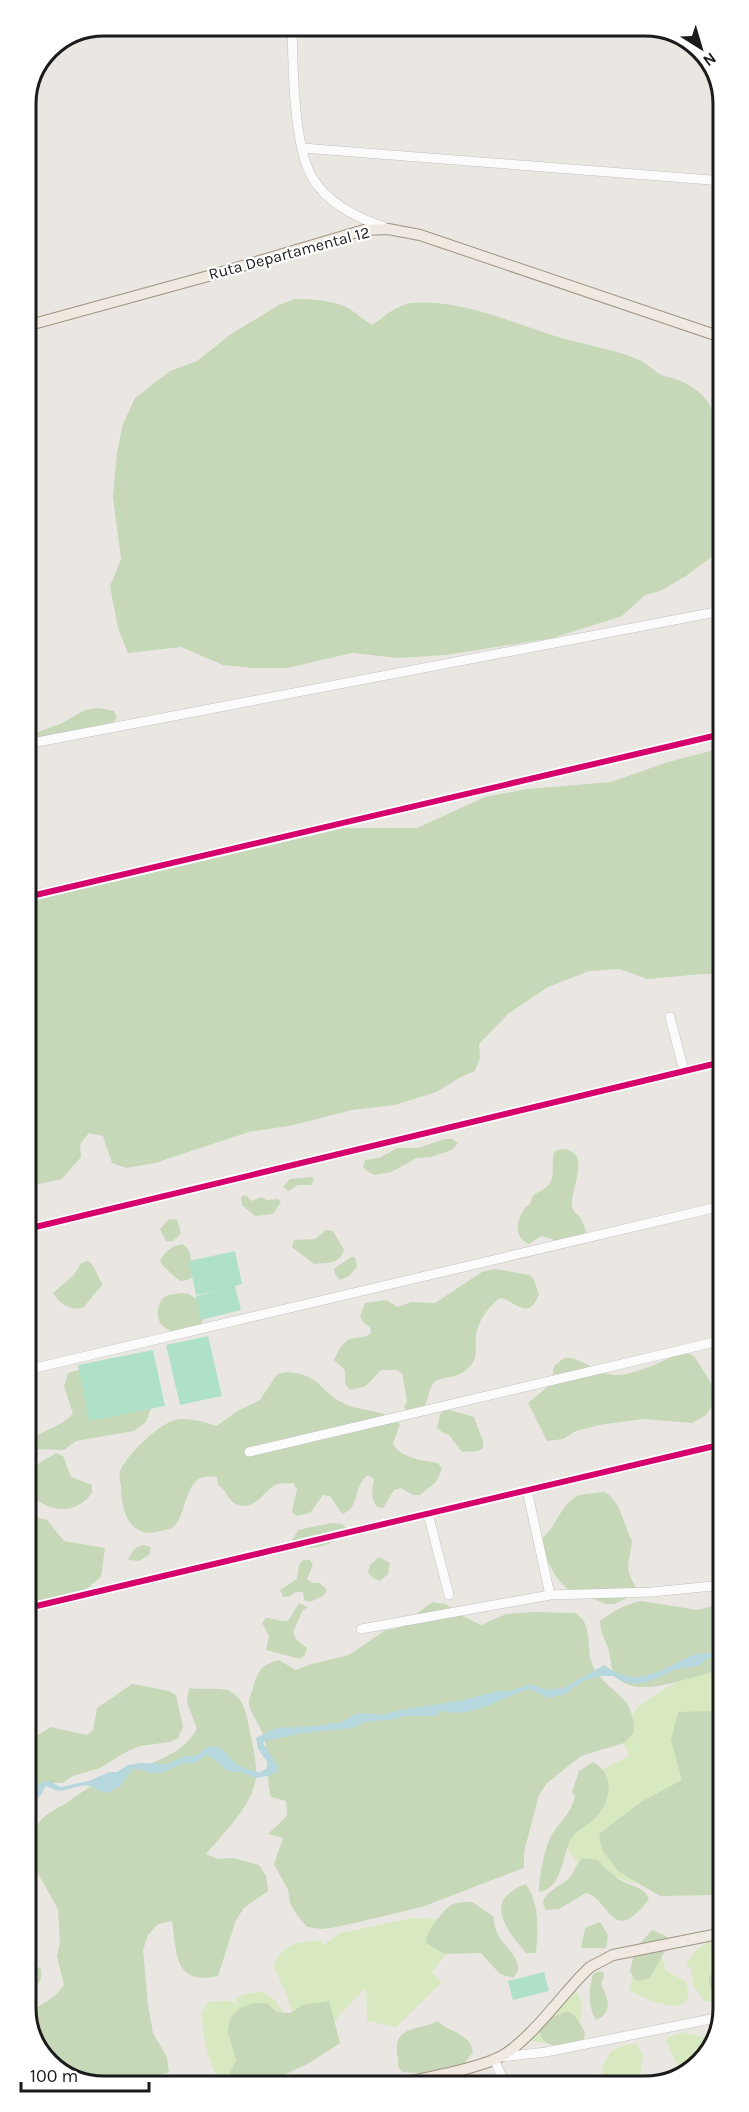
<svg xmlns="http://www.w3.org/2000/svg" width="749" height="2112" font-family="Karla,sans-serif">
	<rect width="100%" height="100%" fill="#eae7e3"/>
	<path fill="#d8e8c1" d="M695,1672l28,2v216l-45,3 -52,-12 -51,-21 -18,-29 38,-58 34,-17 -11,-26 23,-26 23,-15z
		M411,1918l26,1 21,13 -1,6 -25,35 10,9 -46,45 -29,-6 -1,-33 -26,26 -23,34 -19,-20 -13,-37 -12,-26c15,-25 21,-21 49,-25l-1,6 20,-13z
		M710,1942l13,2v51l-8,6 -10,1 -11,-15 -3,-17 -5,-7 12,-15z
		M661,1955l5,16 19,10c16,42 -38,20 -56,9l5,-19z
		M572,1983l-1,2c13,13 11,25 8,43l-26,16 -23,-3c13,-30 17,-37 42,-58z
		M263,1992l12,8 12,17 -34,69h-30c-16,-23 -19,-47 -22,-74l8,-10 20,-1 10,3 -4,-5 13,-6z
		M683,2032l25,6 2,9 -3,9 -41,28h-24c9,-9 26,-9 37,-16l-13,-27 3,-4z
		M637,2044l6,12 -4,28h-37l3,-4c-7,-11 1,-19 6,-29l14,-6z"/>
	<path fill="#c6d8b8" d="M295,299c17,0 37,1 53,9 8,5 16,12 24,17 12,-8 24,-20 39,-22 52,-5 105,22 154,36 26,7 54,11 78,23 7,4 12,10 19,13 4,2 9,2 13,4 13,4 25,12 33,23 18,27 13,113 13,148l-35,26 -26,15 -15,4 -23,21 -69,22 -107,17 -48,3 -46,-5 -65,15h-34l-30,-3 -42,-18 -53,6 -10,-25 -8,-42 11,-27 -8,-62 4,-45 6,-28 12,-26 35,-27 27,-10 34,-27 48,-29z
		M99,708l15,3 3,6 -4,6 -86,18v-5l33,-12 25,-14z
		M722,748v226h-19l-56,5 -28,-10 -30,2 -41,16 -39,26 -30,31 1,14 -5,13 -14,6 -25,15 -41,13 -43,5 -58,15 -45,7 -94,31 -29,5 -14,-5 -9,-27 -14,-3 -9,11 1,13 -19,22 -35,8v-290l289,-66 29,-3h72l68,-31 42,-8 84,-7 57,-20z
		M445,1139h7l6,4 -6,7 -21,7 -14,1 -26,14 -16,3 -7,-3 -5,-5 2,-7 14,-2 18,-10h21z
		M562,1149c31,1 8,40 10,57 0,6 5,7 8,11 3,5 5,12 7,18l-25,5h-7l-14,-4 -12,8c-16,-7 -13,-23 -4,-36 3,-4 3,-1 6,-6 1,-2 0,-4 1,-5 5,-6 14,-7 18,-14 6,-9 0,-22 5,-32z
		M312,1177l2,3 -3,5h-13l-9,6 -6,-4 7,-8z
		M243,1195l4,1 4,5 10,-4 6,3 11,-1 3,3 -8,12 -18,2 -13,-11 -1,-7z
		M169,1219l8,1 4,13 -8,8h-7l-6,-12z
		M326,1230l7,1 11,19c-4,14 -17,13 -30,14l-22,-17 2,-7 21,-1z
		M182,1244c14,8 6,20 11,33l-6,3 -7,1 -16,-14 -4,-6c5,-10 12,-15 22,-17z
		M351,1257h4l2,10 -8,9 -9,4 -5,-6 -1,-5z
		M88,1261c9,6 8,15 15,23l-20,24c-13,2 -23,-3 -30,-15l21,-18 7,-12z
		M495,1269l35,6 4,5 5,14c-11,29 -24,6 -39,4 -11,8 -23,24 -24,39 -1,10 2,18 -4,27 -13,18 -34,10 -40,21 -7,14 -2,28 -24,29l-4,-7 3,-6 -5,-28 -6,-3h-15l-15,16 -16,4 -5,-6v-14l-11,-10c3,-7 9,-19 16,-21 9,-3 14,0 21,-6l-1,-6 -6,-4 -4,-6 5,-14 21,-3 12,7 13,-5 24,1 47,-31z
		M182,1293l7,1 12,8 2,8 -1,14 -27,9c-4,-2 -9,-4 -13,-8 -6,-5 -5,-21 1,-27 4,-4 13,-4 19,-5z
		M680,1353h7l7,3 22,35 2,7 -13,18 -13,7 -48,-4 -45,6 -23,6 -13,8 -16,2 -19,-38 23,-19 3,-18c3,-2 8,-7 11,-8 12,-3 34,16 49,17 19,1 49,-14 66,-22z
		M82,1369l16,46 14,2 12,-9h27l-5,14 -12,9 -58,10 -12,9 -32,-1 5,-14 25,-12 11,-9 -9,-28 4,-13z
		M285,1372c37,1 34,21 62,33 18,7 37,4 53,19l-7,20c9,15 29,16 45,19l4,6 -6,13 -16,13h-7l-12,-7 -7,2 -11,18 -6,-1c-7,-10 -5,-17 -3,-28l-6,-4c-15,10 -8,34 -26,39l-12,-18 -7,-1 -13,18 -13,3 -5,-4 5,-23 -4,-6c-4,1 -11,0 -15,1 -14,5 -22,27 -40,21 -10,-3 -11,-15 -20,-20l-1,-8c-37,-8 -27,42 -47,52 -3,1 -6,1 -9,2 -6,1 -12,3 -18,1 -19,-6 -22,-30 -22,-46 -1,-4 -2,-10 -1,-14 4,-15 40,-49 55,-52 12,-3 29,2 41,6l23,-16 21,-10 13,-20 5,-6z
		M446,1409l28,8 9,24v7l-5,3 -16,1 -13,-17 -7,-3 -5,-4 3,-14z
		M56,1453l7,3 8,21 21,8v8c-18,24 -46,19 -64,-1v-22z
		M605,1492c17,11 18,32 27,49 -2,22 -9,26 4,46l-9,11 -13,6h-8l-40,-16 -9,-10 -15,-26v-14c15,-12 20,-37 38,-43 8,-2 17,-2 25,-3z
		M28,1515l19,5 17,21 41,7 -4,29 -23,19 -50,13z
		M331,1523l11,1 7,7c-13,13 -35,20 -53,16l-4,-6 6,-11z
		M144,1545l7,2 -1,7 -10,7 -12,-1c4,-8 5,-13 16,-15z
		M379,1557l11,6 -2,11 -8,7 -7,-3 -5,-5 2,-8z
		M303,1560h7l3,5 -6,14 6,4h7l7,7 -4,6 -13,6 -6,-2 -1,-8h-7l-6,4 -7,1 -3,-7 17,-11 2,-14z
		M641,1601l57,9 25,-7v68c-28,1 -86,33 -108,4 -5,-7 -4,-19 -7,-27 -4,-12 -7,-13 -8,-27 13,-10 24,-16 41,-20z
		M432,1602l14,2 11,9 24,12 25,-11 28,-2 42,1c3,3 8,7 9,11 6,13 2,30 8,42 16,30 41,26 41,66l-10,11 -43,13 -34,27 -8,12 -15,57v16l-102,39 -85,20 -15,2 -15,-2 -10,-12 -7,-12 -2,-13 -14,-26 9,-26 -15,-4 19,-18 -1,-15 -15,-4c-5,-18 -2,-37 -6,-56 -3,-14 -16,-29 -16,-39 0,-4 3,-10 4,-14 5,-18 8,-23 26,-28l17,10 12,-5 41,-10 35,-24 14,-3z
		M299,1603l9,4 -5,3 -10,22 3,7 11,9 -2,7 -5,4 -34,-9 3,-14 -7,-13 4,-5c8,0 14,4 22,3z
		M132,1684l37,7 7,4 7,32 -5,11 -8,4 -30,4 -14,6 -26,16 -27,8 -10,7h-20l-15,10v-52l23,-14 36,8 6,-5 4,-22z
		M189,1688c11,2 34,-1 41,3 14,8 16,21 19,36 3,16 8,33 7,50 -2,27 -33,57 -50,77l12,5 15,-1 26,7 7,11 2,15 -24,17 -8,12 -18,56c-45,10 -41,-24 -46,-55l-14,3 -10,11 -5,15 5,55 5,28 14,24 2,15 -14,5 -11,9h-46l-42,-16 -28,-41v-14c12,-13 24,-12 36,-30l-7,-29 3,-13 -2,-34 -21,-37 -3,18 -6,4v-23h9c-6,-17 -8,-39 6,-53 6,-6 16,-10 23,-15 11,-7 23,-17 35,-22 33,-14 77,-19 96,-52l-10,-27z
		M710,1711l13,8v174l-5,2 -58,1 -42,-25 -16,-21 -3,-16 42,-32 41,-22 -11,-40 7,-28z
		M593,1762c22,13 19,37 3,55 -7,8 -19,12 -25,22 -9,15 -8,50 -32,53 0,-15 5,-42 12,-56 8,-14 21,-23 24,-40l-3,-4 7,-21z
		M583,1858l15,2c6,8 14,14 22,20 10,6 25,7 29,19 -5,7 -10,13 -17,18 -21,15 -27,-20 -46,-24l-27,16 -13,1c-11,-15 15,-23 23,-32 6,-6 6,-14 14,-20z
		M526,1884c14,21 12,45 10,69h-10c-20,-24 -44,-53 0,-69z
		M472,1902l22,15c-3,27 38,41 19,61l-13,-4 -19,-21 -36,1 -19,-11c0,-11 17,-34 27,-39 6,-2 13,-2 19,-2z
		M600,1922l8,13 -2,13h-25l4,-20z
		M652,1930l14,6 3,8 -19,34 -14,3 -6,-10 5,-22z
		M723,1965v23l-12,1c-6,-10 2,-21 12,-24z
		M40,1967c4,11 -2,21 -12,26v-21z
		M603,1971l1,5 -3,8c7,15 13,28 -5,36 -8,-13 -8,-34 -2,-47z
		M329,2001l11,42 -29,19 -29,14 -13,10h-37l-2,-13 6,-13 -8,-27 2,-15 10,-10 13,-5h14l10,9 14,1 11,-8z
		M568,2011l7,5 10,16 -1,7 -4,5c-16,1 -37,7 -41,-14l9,-11z
		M437,2021c12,11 34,13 36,31l-9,12 -21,4 -13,6 -28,-2 -4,-6c1,-7 -2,-13 -1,-20 0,-20 29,-17 40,-25z"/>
	<path fill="#afe1c9" d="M235,1251l7,33 -7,2 6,24 -40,10 -5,-24 19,-5 -19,4 -7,-34z
		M208,1336l14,60 -42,9 -14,-60z
		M153,1350l12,56 -76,15 -11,-56z
		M544,1972l5,19 -36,9 -5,-19z"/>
	<path fill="#b6d7dd" d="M723,1649v4l-18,7 -5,5 -27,5 -19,10 -18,4 -15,-3 -8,-5h-14l-16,5 -18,13 -17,4 -18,-9c-30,8 -56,30 -88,22l-7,5h-31l-10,3 -28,3 -14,6 -50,5 -37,8 -2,2 10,15 4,8v5l-5,4 -15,3 -16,-6 -14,-1 -14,-13 -7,-3 -8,6 -6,3 -9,-1 -19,9 -11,1 -15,-4 -6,1 -12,16 -13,7c-7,-1 -12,-6 -18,-7 -16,-3 -24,12 -42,0l-3,2c-2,8 -7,12 -16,14v-8l6,-2 2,-5 6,-5 8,-1 10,6 29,-6 20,-9h8l11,-7 13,-2 27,1 16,-8h12l11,-9 6,-1 9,3 15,16 15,6 8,1 6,-3 2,-6 -10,-14 -2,-11 20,-10 42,-2 27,-5 8,-6 9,-2 21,2 12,-4 68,-11 34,-9h12l22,-7 16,6 17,-2 40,-23c5,3 10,7 16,9 23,10 51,-9 71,-18 11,-5 22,0 32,-7z"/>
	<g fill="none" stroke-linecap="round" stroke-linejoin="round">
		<g stroke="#c2c1bf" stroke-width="10">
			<path id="minor" d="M292,26c1,38 1,121 21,153 16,25 44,39 71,48
				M302,148l409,32 10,2
				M27,744l694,-133
				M27,897l695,-163
				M670,1017l14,54
				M27,1229l695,-167
				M27,1370l695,-164
				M249,1452l474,-112
				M527,1490l23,105
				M428,1514l21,81
				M28,1608l695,-164
				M361,1629l189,-34 102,-3 71,-7
				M502,2057l44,-5 175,-35
				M494,2059l11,25"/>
		</g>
		<g stroke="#9f9381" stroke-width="12">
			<path id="major" d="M26,326l186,-51 152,-45 24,-1 32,6 301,102
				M393,2085c31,-7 80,-15 107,-28 27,-14 59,-58 81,-81l9,-9 23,-12 110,-22"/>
		</g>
		<use href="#minor" stroke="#fcfbfb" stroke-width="9"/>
		<use href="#major" stroke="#efe9e2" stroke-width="10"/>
		<g stroke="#fff" stroke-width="10">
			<path id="cycleway" d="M27,897l695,-163
				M27,1229l695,-167
				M28,1608l695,-164"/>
		</g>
		<use href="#cycleway" stroke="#d6006c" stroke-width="6"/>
	</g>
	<g text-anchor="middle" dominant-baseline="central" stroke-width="4.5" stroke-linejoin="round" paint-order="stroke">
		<g font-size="16" fill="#1b1b1b" stroke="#fff">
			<text transform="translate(289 253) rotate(-15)">Ruta Departamental 12</text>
		</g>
	</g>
	<path d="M0 0H749V2112H0ZM104 36H645A68 68 0 0 1 713 104V2008A68 68 0 0 1 645 2076H104A68 68 0 0 1 36 2008V104A68 68 0 0 1 104 36Z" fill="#fff" fill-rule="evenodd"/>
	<path fill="none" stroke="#1b1b1b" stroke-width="3" d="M104 36H645A68 68 0 0 1 713 104V2008A68 68 0 0 1 645 2076H104A68 68 0 0 1 36 2008V104A68 68 0 0 1 104 36Z"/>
	<g transform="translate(701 48) rotate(143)" stroke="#ffffff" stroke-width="4.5" paint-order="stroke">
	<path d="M0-4.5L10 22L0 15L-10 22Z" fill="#1b1b1b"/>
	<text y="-9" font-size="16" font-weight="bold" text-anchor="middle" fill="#1b1b1b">N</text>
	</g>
	<path d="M21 2082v9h128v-9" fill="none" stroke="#1b1b1b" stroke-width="3"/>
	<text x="30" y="2082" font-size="18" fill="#1b1b1b" stroke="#ffffff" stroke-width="4.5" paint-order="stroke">100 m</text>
</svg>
